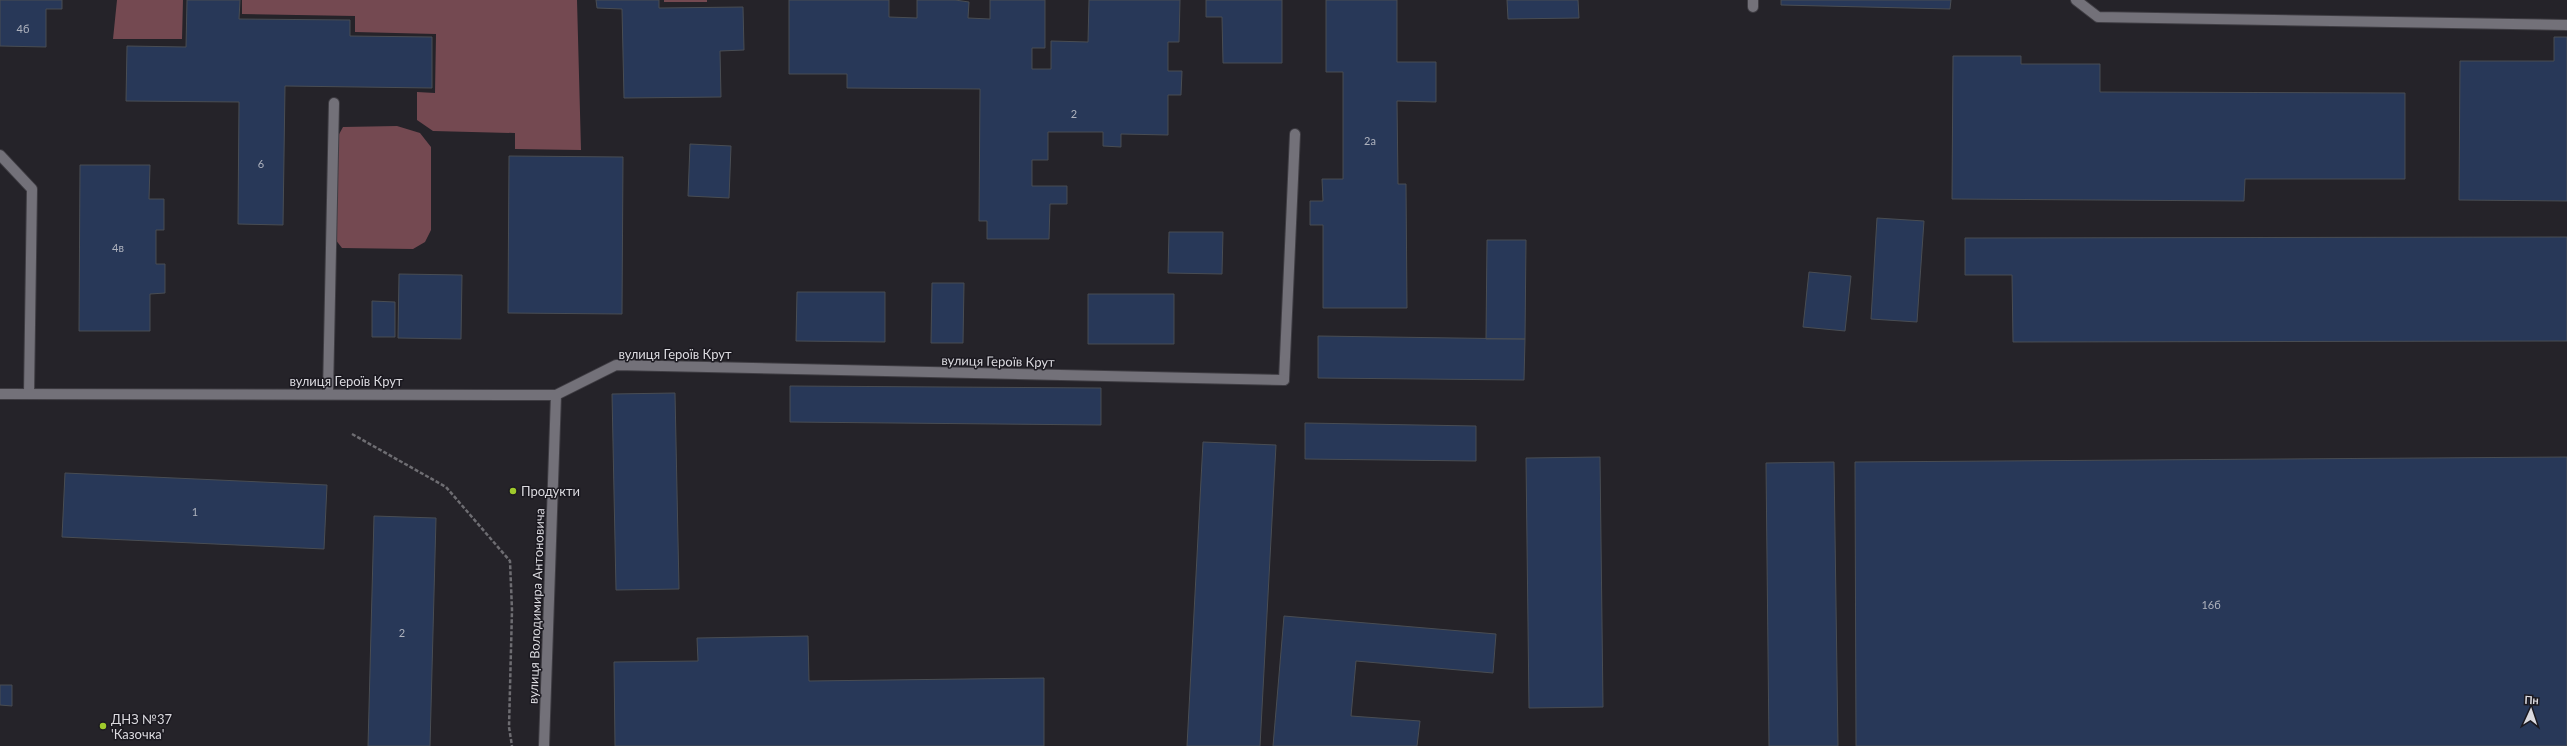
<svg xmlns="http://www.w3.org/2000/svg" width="2567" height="746" font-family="Lato,sans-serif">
	<rect width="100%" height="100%" fill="#252329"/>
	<path fill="#744951" d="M117,0h66l-1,39h-69z
		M242,0h335l4,150 -66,-1v-16l-82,-2 -16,-11v-28l18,1 1,-59 -81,-2v-16l-113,-2z
		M664,0h43v2h-43z
		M397,126l23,7 11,14v83l-6,12 -12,7 -71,-1 -7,-9 2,-101 6,-11z"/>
	<path fill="#283858" stroke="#494d53" d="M0,0h62v9h-16v38l-46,-1z
		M187,0h53l-1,19 111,1v16l82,1v51l-147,-2 -2,139 -45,-1 1,-122 -113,-1 1,-55 59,1z
		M596,0h63v8l84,-1 1,43 -24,1 1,46 -97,1 -2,-89 -25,-1z
		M789,0h100v17l28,1v-18h38l14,2 -1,16 22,1v-19h55v48h-13v21h19v-28l37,1 1,-42h91l-1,42h-11v29h14l-1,24h-13v40l-47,-1v13l-18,-1v-14h-55v28h-16v26h35v18h-17l-1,35h-62v-18h-8l1,-132 -133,-1v-14h-58z
		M1206,0h76v63h-59l-1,-46h-16z
		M1326,0h71v62h39v40l-39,-1 1,83h8l1,124h-84v-83h-13v-24h13l-1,-22h21v-107h-17z
		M1507,0h71l1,18 -71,1z
		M1781,0h170l-1,9 -169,-4z
		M2554,37h13v164l-108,-1 1,-139h94z
		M1953,56h68v8h79v28l305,1v86h-160l-1,22 -292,-2z
		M690,144l41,2 -2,52 -41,-2z
		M509,156l114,1 -1,157 -114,-1z
		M80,165h70l-1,34h15v31h-8v34h9v29l-15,1v37h-71z
		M1877,218l47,3 -7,101 -46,-3z
		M1169,232h54l-1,42 -54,-1z
		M2567,237v104l-554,1 -1,-67h-47v-37z
		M1487,240h39l-1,99h-39z
		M1809,272l42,4 -6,55 -42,-4z
		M399,274l63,1 -1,64 -63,-1z
		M932,283h32l-1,60h-32z
		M797,292h88v50l-89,-1z
		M1088,294h86v50h-86z
		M372,301l23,1v35h-23z
		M1318,336l207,3 -1,41 -206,-2z
		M790,386l311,2v37l-311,-3z
		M675,393l4,196 -63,1 -4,-196z
		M1305,423l171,3v35l-171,-2z
		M1203,442l73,3 -16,301h-73z
		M1600,457l3,250 -74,1 -3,-250z
		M2567,457v289h-711l-1,-284z
		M1834,462l4,284h-69l-3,-283z
		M65,473l262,12 -3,64 -262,-12z
		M374,516l62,2 -6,228h-62z
		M1284,616l212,18 -3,39 -137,-12 -5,55 69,5 -3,25h-144z
		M808,636l1,45 235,-3v68h-429l-1,-84 84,-1 -1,-23z
		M0,685h12v21l-12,-1z"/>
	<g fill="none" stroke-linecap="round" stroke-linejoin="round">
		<g stroke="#3f3d43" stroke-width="12">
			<path id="service" d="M1753,0v7
				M2076,0l22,17 469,8
				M0,155l32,34 -3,205
				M1284,380l11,-246
				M328,393l6,-290"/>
		</g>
		<g stroke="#3f3d43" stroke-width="12">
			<path id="minor" d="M0,394l556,1 60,-30 668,15
				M544,746l12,-351"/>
		</g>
		<path stroke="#6e6d72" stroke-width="2.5" stroke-dasharray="4 2" stroke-linecap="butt" d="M352,434l94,53 64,74 2,49 -3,117 3,19"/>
		<use href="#service" stroke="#737179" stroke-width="10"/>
		<use href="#minor" stroke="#737179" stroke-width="10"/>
	</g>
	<g fill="#9fca2c" stroke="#1b1920" stroke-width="1.5">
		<circle cx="513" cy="491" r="4"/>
		<circle cx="103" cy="726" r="4"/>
	</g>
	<g text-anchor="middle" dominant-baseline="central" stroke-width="3" stroke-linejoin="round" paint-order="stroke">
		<g font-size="11" fill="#aeb2bd">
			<text x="23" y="28">4б</text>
			<text x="1074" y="113">2</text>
			<text x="1370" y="140">2а</text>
			<text x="261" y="163">6</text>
			<text x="118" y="247">4в</text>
			<text x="195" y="511">1</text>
			<text x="2211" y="604">16б</text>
			<text x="402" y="632">2</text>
		</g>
		<g font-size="13" fill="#dbdadf" stroke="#1b1920">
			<text x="675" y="354">вулиця Героїв Крут</text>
			<text transform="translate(998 361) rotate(1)">вулиця Героїв Крут</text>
			<text x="346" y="381">вулиця Героїв Крут</text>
			<text transform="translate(536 606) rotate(-88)">вулиця Володимира Антоновича</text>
		</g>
		<g font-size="13" fill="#dbdadf" stroke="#1b1920" text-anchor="start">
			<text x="521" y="491">Продукти</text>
			<text x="111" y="719">ДНЗ №37<tspan x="111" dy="15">'Казочка'</tspan></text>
		</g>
	</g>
	<g transform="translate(2531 710) rotate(3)" stroke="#1b1920" stroke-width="3" paint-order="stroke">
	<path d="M0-3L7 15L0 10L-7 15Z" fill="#dbdadf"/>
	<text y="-6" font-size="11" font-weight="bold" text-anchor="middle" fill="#dbdadf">Пн</text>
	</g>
</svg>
